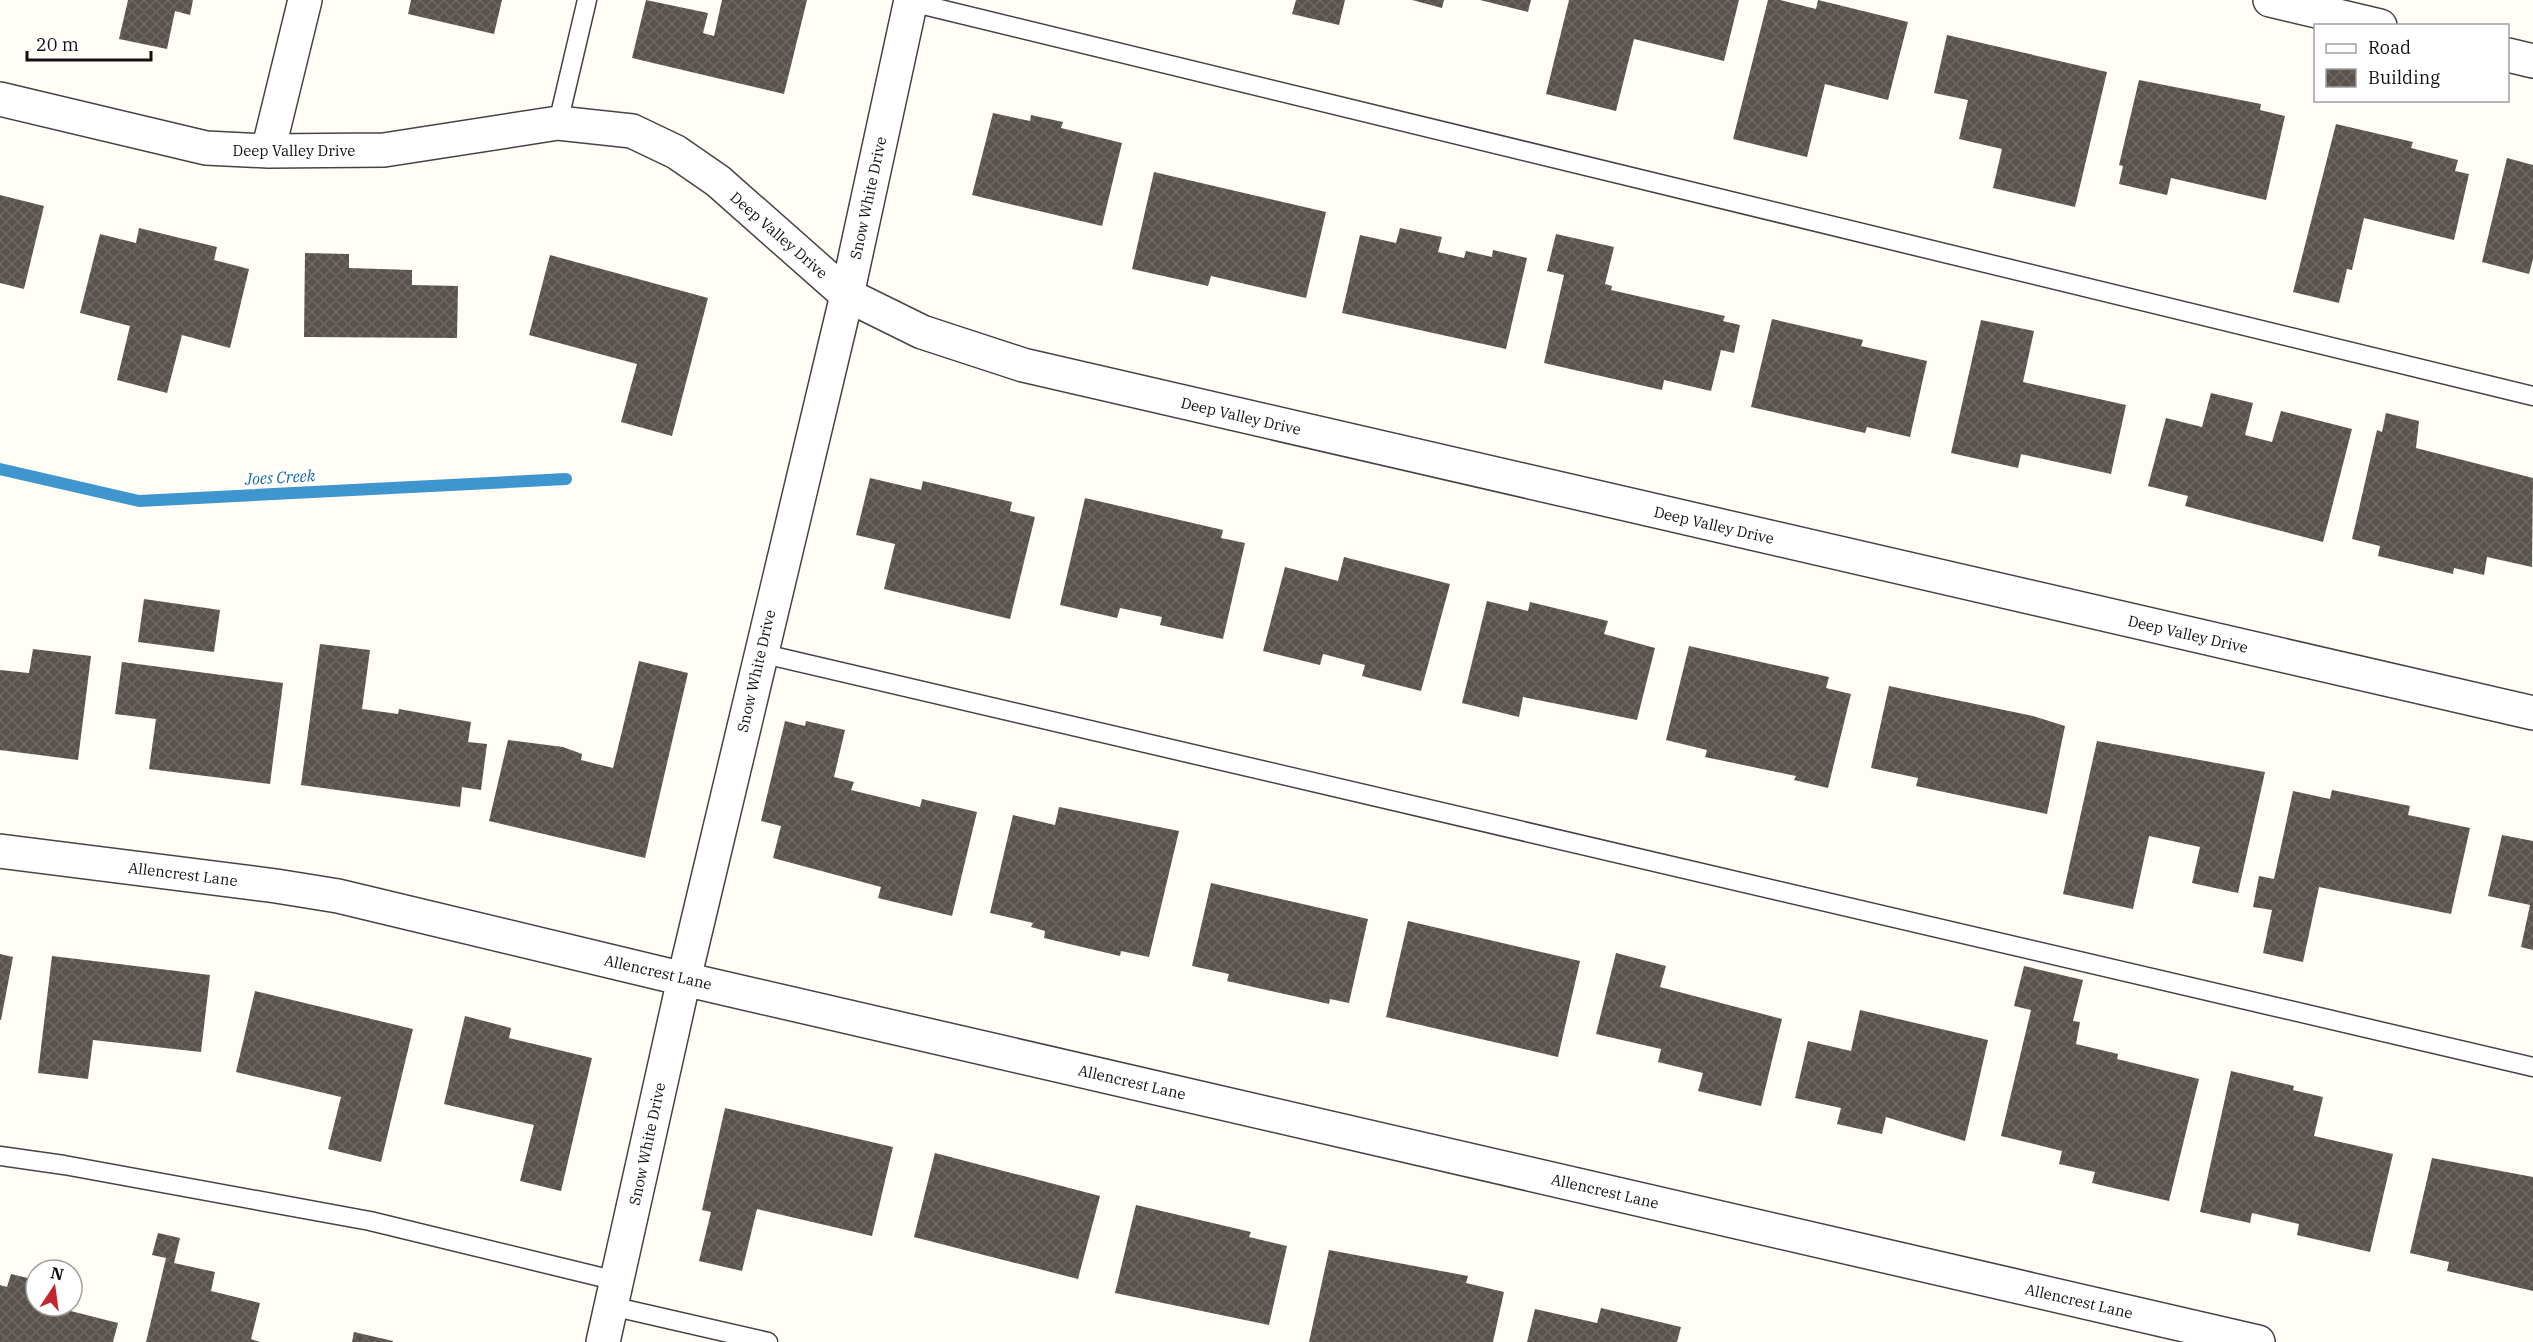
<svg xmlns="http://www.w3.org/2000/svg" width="2533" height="1342" font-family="'IBM Plex Serif',serif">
	<defs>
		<pattern id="building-cross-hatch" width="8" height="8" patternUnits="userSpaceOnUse" patternTransform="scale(1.5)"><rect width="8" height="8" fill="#5a524d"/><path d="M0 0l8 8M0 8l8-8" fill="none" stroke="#6d6662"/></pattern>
	</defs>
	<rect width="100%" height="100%" fill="#fffdf5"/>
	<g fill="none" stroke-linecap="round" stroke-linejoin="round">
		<path stroke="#3f96cf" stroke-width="12" d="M0,469l139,32 427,-22"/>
	</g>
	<path fill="url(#building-cross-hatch)" d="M128,0h65l-3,15 -15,-4 -8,38 -48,-10z
		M411,0h91l-8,34 -86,-20z
		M646,0l62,13 -5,20 11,3 8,-36h85l-23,94 -152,-36z
		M1296,0h49l-6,25 -47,-11z
		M1412,0h32l-2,8z
		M1480,0h51l-3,12z
		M1569,0h170l-15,61 -90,-22 -18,72 -70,-17z
		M1768,0h12l36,9 2,-9 90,22 -20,78 -63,-16 -18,73 -74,-18z
		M1947,35l160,37 -32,135 -82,-19 9,-39 -43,-10 9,-39 -34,-7z
		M2139,80l122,24 -1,6 25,6 -19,84 -95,-22 -4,17 -48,-11 4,-18 -4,-1z
		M993,113l37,8 1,-6 32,7 -2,6 61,15 -20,83 -130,-31z
		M2336,124l77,18 -2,6 47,12 -3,11 14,3 -15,66 -90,-22 -12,52 -5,-1 -8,34 -46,-11z
		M2507,158l26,7v94l-4,15 -47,-12z
		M1154,172l172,40 -20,86 -95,-22 -3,10 -76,-17z
		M0,195l44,11 -20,83 -24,-6z
		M139,228l78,19 -3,13 35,9 -19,79 -48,-13 -15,58 -50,-13 13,-54 -50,-13 20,-79 36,9z
		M1400,228l42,9 -4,15 26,6 2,-7 26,6 1,-7 34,8 -21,91 -164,-36 18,-78 36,8z
		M1556,234l58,13 -9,37 7,2 -1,4 114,26 -2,5 17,4 -6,28 -13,-3 -10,41 -47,-11 -2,10 -118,-27 20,-88 -17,-4z
		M305,253l44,1v14l63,2v15l46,1 -1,52 -153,-1z
		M550,255l158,43 -36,138 -51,-14 16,-58 -108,-29z
		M1772,319l91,21 -2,6 66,15 -17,76 -43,-10 -2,6 -114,-26z
		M1981,320l53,11 -11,51 103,23 -15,69 -90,-20 -3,14 -67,-15z
		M2211,393l42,10 -8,32 27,7 9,-31 71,18 -29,113 -138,-36 3,-10 -40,-10 18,-68 36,9z
		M2386,413l33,8 -3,27 117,30 -1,89 -45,-10 -3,18 -30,-7 -1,6 -75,-18 2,-10 -28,-7 25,-109 5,2z
		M870,478l51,12 2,-9 89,21 -2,9 25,6 -25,102 -126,-30 11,-45 -39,-9z
		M1085,498l138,32 -2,8 24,5 -22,96 -63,-14 2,-8 -42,-9 -3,10 -57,-13z
		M1344,557l106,27 -29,107 -59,-15 3,-11 -42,-11 -3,11 -57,-14 22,-84 53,14z
		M144,599l76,11 -6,42 -76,-10z
		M1487,601l41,10 2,-9 78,19 -4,13 51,14 -18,72 -114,-23 -4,20 -57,-14z
		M320,644l50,6 -8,59 36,5 1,-5 72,13 -3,20 19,2 -6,46 -19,-3 -2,20 -159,-22z
		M1689,646l140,31 -3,11 25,6 -23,94 -34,-8 2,-4 -91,-19 2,-7 -41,-10z
		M33,649l58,7 -13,104 -78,-10v-80l29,3z
		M639,661l49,12 -43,185 -156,-37 19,-81 55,7 19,7 -1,6 32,8z
		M122,662l161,21 -13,101 -121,-15 7,-50 -41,-5z
		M1889,686l144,30 32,10 -18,88 -131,-28 2,-8 -47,-10z
		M785,721l20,5 1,-5 39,9 -11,47 20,5 -3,8 69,17 2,-8 55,13 -25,104 -74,-18 3,-11 -108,-29 8,-32 -20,-5z
		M2097,741l168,31 -27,121 -46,-10 8,-36 -51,-11 -16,73 -70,-15z
		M2332,790l78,16 -2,9 62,13 -19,86 -132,-27 -16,75 -40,-9 9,-43 -19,-3 6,-31 15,3 19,-88 37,8z
		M1059,807l120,24 -30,126 -28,-6 -1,5 -76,-18 1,-7 -14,-4 2,-4 -43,-10 23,-98 42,10z
		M2502,835l31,6v109l-12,-3 9,-42 -42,-9z
		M1211,883l157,36 -19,84 -19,-4 -1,5 -102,-23 2,-7 -37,-8z
		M1408,921l172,40 -22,96 -172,-40z
		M1616,953l50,13 -6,21 122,32 -21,87 -63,-15 5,-18 -45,-11 3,-13 -65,-15z
		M0,954l13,3 -12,63h-1z
		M52,956l158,19 -9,77 -108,-12 -5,39 -50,-6z
		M2024,966l59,14 -10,41 7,1 -4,22 42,10 -1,5 82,20 -30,122 -77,-18 3,-11 -36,-8 3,-13 -61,-15 30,-126 -17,-4z
		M255,991l158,38 -32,133 -53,-13 13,-52 -105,-25z
		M1860,1010l128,30 -23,101 -79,-24 -4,17 -45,-10 4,-16 -46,-10 13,-57 43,10z
		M465,1016l46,12 -2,10 83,20 -31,133 -41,-10 14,-56 -90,-21z
		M2231,1071l63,15 -1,4 30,7 -9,39 79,18 -23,98 -73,-17 2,-11 -47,-11 -2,10 -50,-11z
		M725,1108l168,39 -21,89 -115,-27 -15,62 -43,-10 12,-49 -9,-2z
		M935,1153l165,43 -22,83 -164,-42z
		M2432,1158l101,19v114l-86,-20 2,-9 -39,-9z
		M1136,1205l115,27 -2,5 38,9 -18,79 -154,-32z
		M158,1233l22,5 -6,25 41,9 -4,19 49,12 -9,36 9,3h-114l20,-84 -14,-3z
		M1329,1250l139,26 -2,7 38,9 -11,50h-184z
		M11,1274l25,6v26h15l67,17 -5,19h-113v-57l7,2z
		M1601,1308l80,19 -4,15h-150l8,-33 62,14z
		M354,1332l39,9v1h-41z"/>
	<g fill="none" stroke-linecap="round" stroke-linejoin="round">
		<g stroke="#444" stroke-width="21">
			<path id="lane" d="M911,2l1622,394
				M558,123l29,-123
				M760,653l1773,414
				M0,1156l64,9 306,56 247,60
				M611,1306l157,36"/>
		</g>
		<g stroke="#444" stroke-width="36">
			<path id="street" d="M2270,0l110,26
				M2508,55l25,6
				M0,99l206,49 62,3 116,-1 174,-27 74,8 44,21 42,29 129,114 75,37 101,33 1510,348
				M268,151l37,-151
				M0,851l276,35 62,10 346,83 1574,363
				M603,1342l81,-363 163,-684 64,-295"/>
		</g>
		<use href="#lane" stroke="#fff" stroke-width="18"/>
		<use href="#street" stroke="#fff" stroke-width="33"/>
	</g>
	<g text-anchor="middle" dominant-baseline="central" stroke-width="6" stroke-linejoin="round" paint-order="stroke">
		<g font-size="15" fill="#111" stroke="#fff">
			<text x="294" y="150">Deep Valley Drive</text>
			<text transform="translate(868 198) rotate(-78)">Snow White Drive</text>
			<text transform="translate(779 235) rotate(41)">Deep Valley Drive</text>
			<text transform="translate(1241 416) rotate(13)">Deep Valley Drive</text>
			<text transform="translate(1714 525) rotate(13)">Deep Valley Drive</text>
			<text transform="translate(2188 634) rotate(13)">Deep Valley Drive</text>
			<text transform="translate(756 671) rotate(-77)">Snow White Drive</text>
			<text transform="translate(183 874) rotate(7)">Allencrest Lane</text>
			<text transform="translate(658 972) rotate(13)">Allencrest Lane</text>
			<text transform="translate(1132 1082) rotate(13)">Allencrest Lane</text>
			<text transform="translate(647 1144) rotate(-78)">Snow White Drive</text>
			<text transform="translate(1605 1191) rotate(13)">Allencrest Lane</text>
			<text transform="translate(2079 1301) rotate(13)">Allencrest Lane</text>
		</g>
		<g font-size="16" font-style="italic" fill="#1768a6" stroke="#fff">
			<text transform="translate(280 477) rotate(-3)">Joes Creek</text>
		</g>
	</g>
	<rect x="2314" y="24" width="195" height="78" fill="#ffffff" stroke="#a0a0a0" stroke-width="1.5"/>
	<rect x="2326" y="44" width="30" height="9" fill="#ffffff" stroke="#a0a0a0" stroke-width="1.5"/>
	<text x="2368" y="54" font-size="18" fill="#111111">Road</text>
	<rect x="2326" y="69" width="30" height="18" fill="url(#building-cross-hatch)" stroke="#a0a0a0" stroke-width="1.5"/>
	<text x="2368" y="84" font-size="18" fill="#111111">Building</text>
	<g transform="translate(54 1288) rotate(13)"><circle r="28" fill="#ffffff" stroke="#a0a0a0" stroke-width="1.5"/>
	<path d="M0-4.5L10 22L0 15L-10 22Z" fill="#c4262e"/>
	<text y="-9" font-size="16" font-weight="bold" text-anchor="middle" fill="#111111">N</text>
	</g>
	<path d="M27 51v9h124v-9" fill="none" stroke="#111111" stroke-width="3"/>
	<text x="36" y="51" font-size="18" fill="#111111" stroke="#ffffff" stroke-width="4.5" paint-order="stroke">20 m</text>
</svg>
